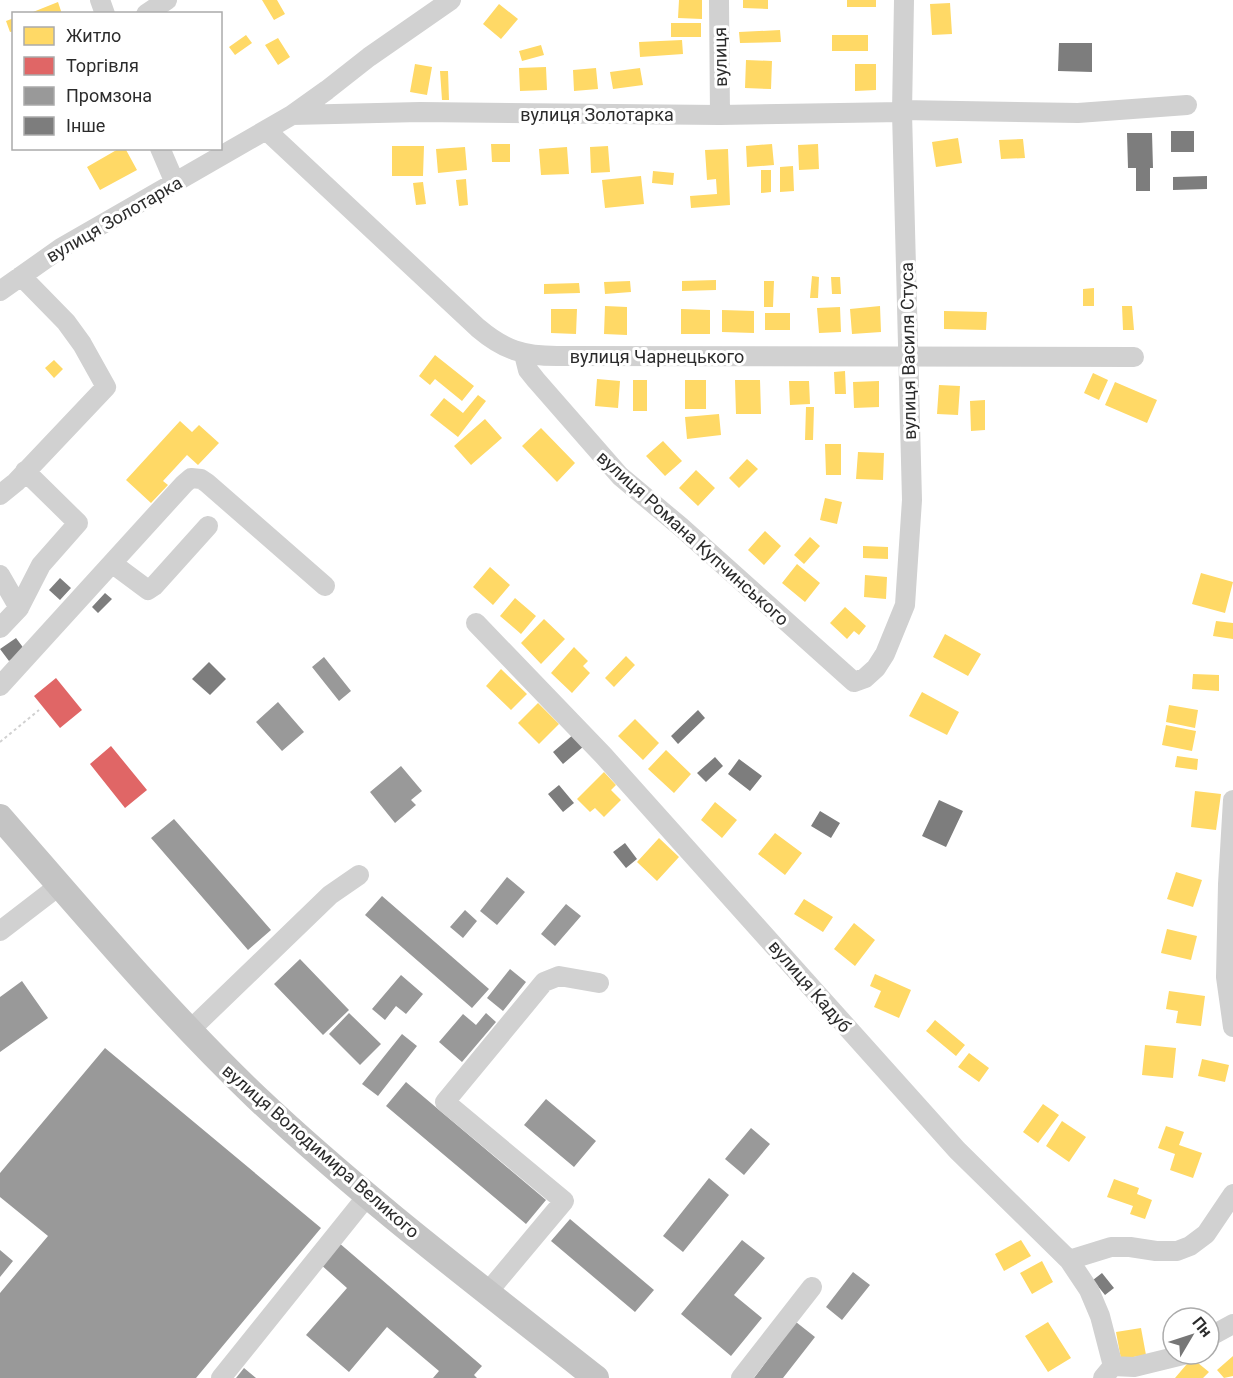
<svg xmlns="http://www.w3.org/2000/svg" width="1233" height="1378" font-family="Roboto,sans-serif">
	<rect width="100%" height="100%" fill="#fff"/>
	<path fill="#ffd966" d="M262,0h15l8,14 -11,6z
		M679,0h23v19l-24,-1z
		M743,0h25v9l-25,-1z
		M847,0h29v7h-29z
		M58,2l4,12h-28l-1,-2z
		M950,3l2,31 -20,1 -2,-31z
		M499,4l19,15 -17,20 -18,-15z
		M14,18v13l-4,1 -4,-11z
		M671,23h30v14h-30z
		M780,30l1,12 -41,1 -1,-11z
		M246,35l6,8 -17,12 -6,-8z
		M832,35h36v16h-36z
		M278,38l12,19 -12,8 -13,-20z
		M682,40l1,14 -43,3 -1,-15z
		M541,45l3,10 -22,6 -3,-10z
		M746,60l26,1 -1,28 -26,-1z
		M415,64l17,3 -5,28 -17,-3z
		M855,64h21v26l-21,1z
		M546,67l1,23 -27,1 -1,-23z
		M596,68l2,21 -24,2 -1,-21z
		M640,68l3,17 -30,4 -3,-17z
		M440,71h8l1,29h-7z
		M958,138l4,25 -26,4 -4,-25z
		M1023,139l2,19 -24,1 -2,-19z
		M491,144h19v18h-18z
		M772,144l2,21 -27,2 -1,-21z
		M818,144l1,25 -20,1 -1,-25z
		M392,146h32l-1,30h-31z
		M608,146l2,26 -19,1 -1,-26z
		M465,147l2,23 -29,3 -2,-24z
		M567,147l2,27 -28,1 -2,-26z
		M120,148h5l12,22 -37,20 -13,-23z
		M728,149l2,56 -39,3 -1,-12 27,-2 -1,-15 -9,1 -2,-30z
		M793,166l1,25 -14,1v-25z
		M761,170h10v22l-10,1z
		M653,171l21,2 -1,12 -21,-2z
		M641,176l3,28 -39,4 -3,-28z
		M466,179l2,26 -9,1 -3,-26z
		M423,182l3,22 -10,1 -3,-22z
		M812,276l7,1 -1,21h-8z
		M831,277h9l1,17h-9z
		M716,280v10l-34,1v-10z
		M630,281l1,11 -26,2 -1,-12z
		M764,281h10l-1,26h-9z
		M579,283l1,10 -36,1v-10z
		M1094,288v18h-11v-17z
		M605,306l22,1v28l-23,-1z
		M880,306l1,26 -29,2 -2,-25z
		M1122,306h10l2,24h-11z
		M840,307l1,25 -22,1 -2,-25z
		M551,309h26l-1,25 -25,-1z
		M681,309l29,1v24h-29z
		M722,310l32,1v22l-32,-1z
		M944,311l43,1 -1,18 -42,-1z
		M765,313h25v17h-25z
		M435,355l39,31 -12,15 -27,-22 -5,6 -11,-9z
		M54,360l9,9 -9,9 -9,-10z
		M845,371l1,23h-11l-1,-22z
		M1093,373l15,7 -9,20 -15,-7z
		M597,379l23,2 -2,27 -23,-2z
		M633,380h14v31h-14z
		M685,380h21v29h-21z
		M735,380h25l1,34h-25z
		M789,381h20l1,23 -20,1z
		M879,381v26l-25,1 -1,-26z
		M1115,382l42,18 -10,23 -42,-18z
		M939,385l21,1 -2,29 -21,-1z
		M478,395l8,6 -28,36 -28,-22 14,-17 19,15z
		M985,400v30l-14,1 -1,-30z
		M806,407h8l-1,33h-8z
		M719,414l2,21 -34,4 -2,-22z
		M485,419l17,19 -31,27 -17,-19z
		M180,421l12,11 7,-7 20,18 -21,22 -11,-10 -24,26 5,4 -17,18 -25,-23z
		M541,428l34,35 -18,19 -35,-36z
		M663,441l19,20 -17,15 -19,-20z
		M825,444h16v31h-15z
		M858,452l26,1 -1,27 -27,-1z
		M747,459l11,10 -19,19 -10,-10z
		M696,470l19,18 -17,18 -19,-18z
		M825,498l17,4 -5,22 -17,-4z
		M765,531l16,15 -17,19 -16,-15z
		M810,537l10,9 -16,18 -10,-9z
		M863,546l25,1v12l-25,-1z
		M797,564l23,19 -15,19 -23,-19z
		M490,567l20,18 -17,20 -20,-18z
		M1201,573l32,9 -8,31 -33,-9z
		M865,575l22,2 -1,22 -22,-2z
		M515,598l21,18 -15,18 -21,-18z
		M845,607l21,19 -7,9 -5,-4 -7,8 -17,-16z
		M544,619l21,20 -24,25 -20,-21z
		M1216,621l17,2v16l-20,-3z
		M945,634l36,20 -13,22 -35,-19z
		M574,647l14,14 -5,5 7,7 -18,20 -21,-20z
		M626,656l9,9 -21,22 -9,-9z
		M501,669l26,25 -16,16 -25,-24z
		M1193,674l26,1v16l-27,-2z
		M922,692l37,20 -12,23 -38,-19z
		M538,703l21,21 -20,20 -21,-21z
		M1169,705l29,5 -3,18 -29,-6z
		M635,719l24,24 -16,17 -25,-24z
		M1166,725l30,6 -4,20 -30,-6z
		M666,750l25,24 -17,19 -26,-24z
		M1177,756l21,3 -1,11 -22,-3z
		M604,772l12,13 -5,5 10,10 -17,17 -9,-9 -5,4 -13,-13z
		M1195,791l26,3 -5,36 -25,-3z
		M715,802l22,18 -15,18 -21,-18z
		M775,833l27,20 -17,22 -27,-21z
		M659,838l20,19 -22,24 -20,-19z
		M1176,872l26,8 -9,27 -26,-8z
		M804,899l29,18 -10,15 -29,-18z
		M854,923l21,17 -20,26 -21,-17z
		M1167,929l30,7 -6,24 -30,-7z
		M875,974l36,16 -12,28 -25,-11 7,-16 -11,-5z
		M1169,991l36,5 -4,30 -25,-3 2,-12 -12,-2z
		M935,1020l30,25 -9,11 -30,-25z
		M1145,1045l31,3 -3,30 -31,-3z
		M969,1053l20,15 -10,14 -21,-15z
		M1202,1059l27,6 -4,17 -27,-6z
		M1043,1104l16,11 -21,28 -15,-11z
		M1062,1121l24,16 -17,25 -23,-16z
		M1166,1126l18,6 -5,13 23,8 -9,25 -23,-8 5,-16 -17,-6z
		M1114,1179l25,9 -2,6 15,6 -7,19 -15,-5 3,-8 -26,-9z
		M1021,1240l10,16 -27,15 -9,-17z
		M1042,1261l11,21 -21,12 -12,-21z
		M1048,1322l23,36 -23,14 -23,-36z
		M1141,1328l5,27 -25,4 -5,-27z
		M1233,1356v20l-9,2 -7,-8z
		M1192,1358l17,14 -6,6h-28z"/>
	<path fill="#e06666" d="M56,678l26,32 -22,18 -26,-32z
		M111,746l36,44 -22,18 -35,-44z"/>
	<path fill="#999" d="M324,657l27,34 -12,10 -27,-34z
		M278,702l26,30 -22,19 -26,-29z
		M401,766l21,25 -11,9 5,5 -21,18 -25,-31z
		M174,819l97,111 -23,20 -97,-112z
		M507,877l18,15 -28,33 -17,-14z
		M382,896l107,93 -17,19 -107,-93z
		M566,904l15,12 -26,30 -14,-12z
		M465,910l12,11 -14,17 -13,-11z
		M300,959l49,51 -26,25 -49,-51z
		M510,969l16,13 -23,29 -16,-13z
		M401,975l22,19 -17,20 -10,-8 -11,14 -13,-11z
		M22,981l26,37 -48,34v-55z
		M349,1013l32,31 -21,21 -31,-31z
		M486,1013l10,9 -34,40 -23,-20 24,-28 13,11z
		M402,1034l15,12 -39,50 -16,-12z
		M105,1048l216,180 -125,150h-196v-85l48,-57 -48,-39v-24z
		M406,1082l140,118 -20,24 -140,-118z
		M546,1099l50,42 -22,26 -50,-42z
		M751,1128l19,16 -26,31 -19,-16z
		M709,1178l20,17 -46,57 -20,-16z
		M570,1219l84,71 -19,22 -84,-71z
		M742,1240l23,18 -31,37 28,23 -31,38 -50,-42z
		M338,1242l144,124 -8,9 3,3h-44l6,-7 -52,-44 -38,45 -43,-37 41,-47 -28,-25z
		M0,1250l13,11 -13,16z
		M853,1272l17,13 -28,35 -16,-13z
		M796,1322l19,15 -32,41h-29z
		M244,1368l12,10h-20z"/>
	<path fill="#7d7d7d" d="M1059,43h33v29l-34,-1z
		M1171,131h23v21h-23z
		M1127,133h25l1,35h-3v23h-14v-23h-8z
		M1207,176v13l-34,1v-13z
		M60,578l11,10 -11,12 -11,-10z
		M105,593l7,6 -14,14 -6,-6z
		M16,638l9,12 -16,11 -9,-12z
		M209,662l17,17 -16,16 -18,-16z
		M698,710l7,8 -27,26 -7,-8z
		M574,734l10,12 -21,18 -10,-12z
		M715,757l8,9 -17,16 -9,-9z
		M739,759l23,17 -12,15 -22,-17z
		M559,785l15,18 -11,9 -15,-18z
		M939,800l24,11 -17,36 -24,-11z
		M820,811l20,12 -9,15 -20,-12z
		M625,843l12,16 -11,9 -13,-16z
		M1102,1273l12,15 -9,7 -12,-15z"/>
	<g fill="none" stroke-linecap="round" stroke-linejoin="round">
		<path stroke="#d1d1d1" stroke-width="2" stroke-dasharray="3 3" stroke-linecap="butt" d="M0,742l39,-32"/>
		<path stroke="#d1d1d1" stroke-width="20" d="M100,0l5,14
			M719,0l1,115
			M146,14l21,-14
			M902,110l176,3 109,-8
			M292,115l128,-3 300,3 182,-3
			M266,130l212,198c26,22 45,28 79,28l577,1
			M160,148l15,35
			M0,291l61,-43 231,-133 35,-25 42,-33 82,-57
			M524,354l4,16 8,10 84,96 61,51 173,155 11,-4 11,-10 9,-14 20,-49 7,-105 -10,-388 2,-112
			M0,495l16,-13 90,-95 -24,-43 -16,-22 -45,-46
			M113,564l35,26 6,-4 54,-60
			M0,575l19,33 -19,20
			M19,608l22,-43 37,-42 -53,-52
			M476,623l127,132 354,395 112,110 20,30 11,26 13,50
			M0,686l184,-202 7,-6 10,1 6,4 118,103
			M1233,800l-5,84 -2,93 7,50
			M0,931l60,-46
			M190,1030l140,-135 29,-20
			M1069,1260l42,-13h19l26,4h21l13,-5 16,-12 27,-40
			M487,1293l77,-92 -119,-99 99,-120 15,-6 40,7
			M1209,1337l24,-13
			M221,1378l147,-183
			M741,1378l71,-91
			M1103,1378l10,-12 21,1 53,-13"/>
		<path stroke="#c4c4c4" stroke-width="26" d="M0,817c83,95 165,193 257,281 106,100 224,189 339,280"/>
	</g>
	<g text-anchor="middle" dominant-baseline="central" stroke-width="6" stroke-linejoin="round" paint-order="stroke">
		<g font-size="18" fill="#2c2c2c" stroke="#fff">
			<text transform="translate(720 57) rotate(-91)">вулиця</text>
			<text x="597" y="114">вулиця Золотарка</text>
			<text transform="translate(114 219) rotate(-30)">вулиця Золотарка</text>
			<text transform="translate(908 351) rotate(-91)">вулиця Василя Стуса</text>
			<text x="657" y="356">вулиця Чарнецького</text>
			<text transform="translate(693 538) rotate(42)">вулиця Романа Купчинського</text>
			<text transform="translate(810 986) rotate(49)">вулиця Кадуб</text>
			<text transform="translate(321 1151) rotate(41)">вулиця Володимира Великого</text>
		</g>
	</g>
	<rect x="12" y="12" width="210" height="138" fill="#ffffff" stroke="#ababab" stroke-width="1.5"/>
	<rect x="24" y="27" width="30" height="18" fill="#ffd966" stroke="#ababab" stroke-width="1.5"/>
	<text x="66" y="42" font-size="18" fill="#2c2c2c">Житло</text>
	<rect x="24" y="57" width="30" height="18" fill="#e06666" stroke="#ababab" stroke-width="1.5"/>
	<text x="66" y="72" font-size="18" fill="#2c2c2c">Торгівля</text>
	<rect x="24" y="87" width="30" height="18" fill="#999999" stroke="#ababab" stroke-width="1.5"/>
	<text x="66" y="102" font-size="18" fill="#2c2c2c">Промзона</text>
	<rect x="24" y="117" width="30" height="18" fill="#7d7d7d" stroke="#ababab" stroke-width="1.5"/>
	<text x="66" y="132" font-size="18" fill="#2c2c2c">Інше</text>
	<g transform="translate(1191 1336) rotate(51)"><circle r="28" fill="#ffffff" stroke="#ababab" stroke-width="1.5"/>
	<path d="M0-4.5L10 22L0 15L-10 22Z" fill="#767676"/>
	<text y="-9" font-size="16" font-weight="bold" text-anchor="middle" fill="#2c2c2c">Пн</text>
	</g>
</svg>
